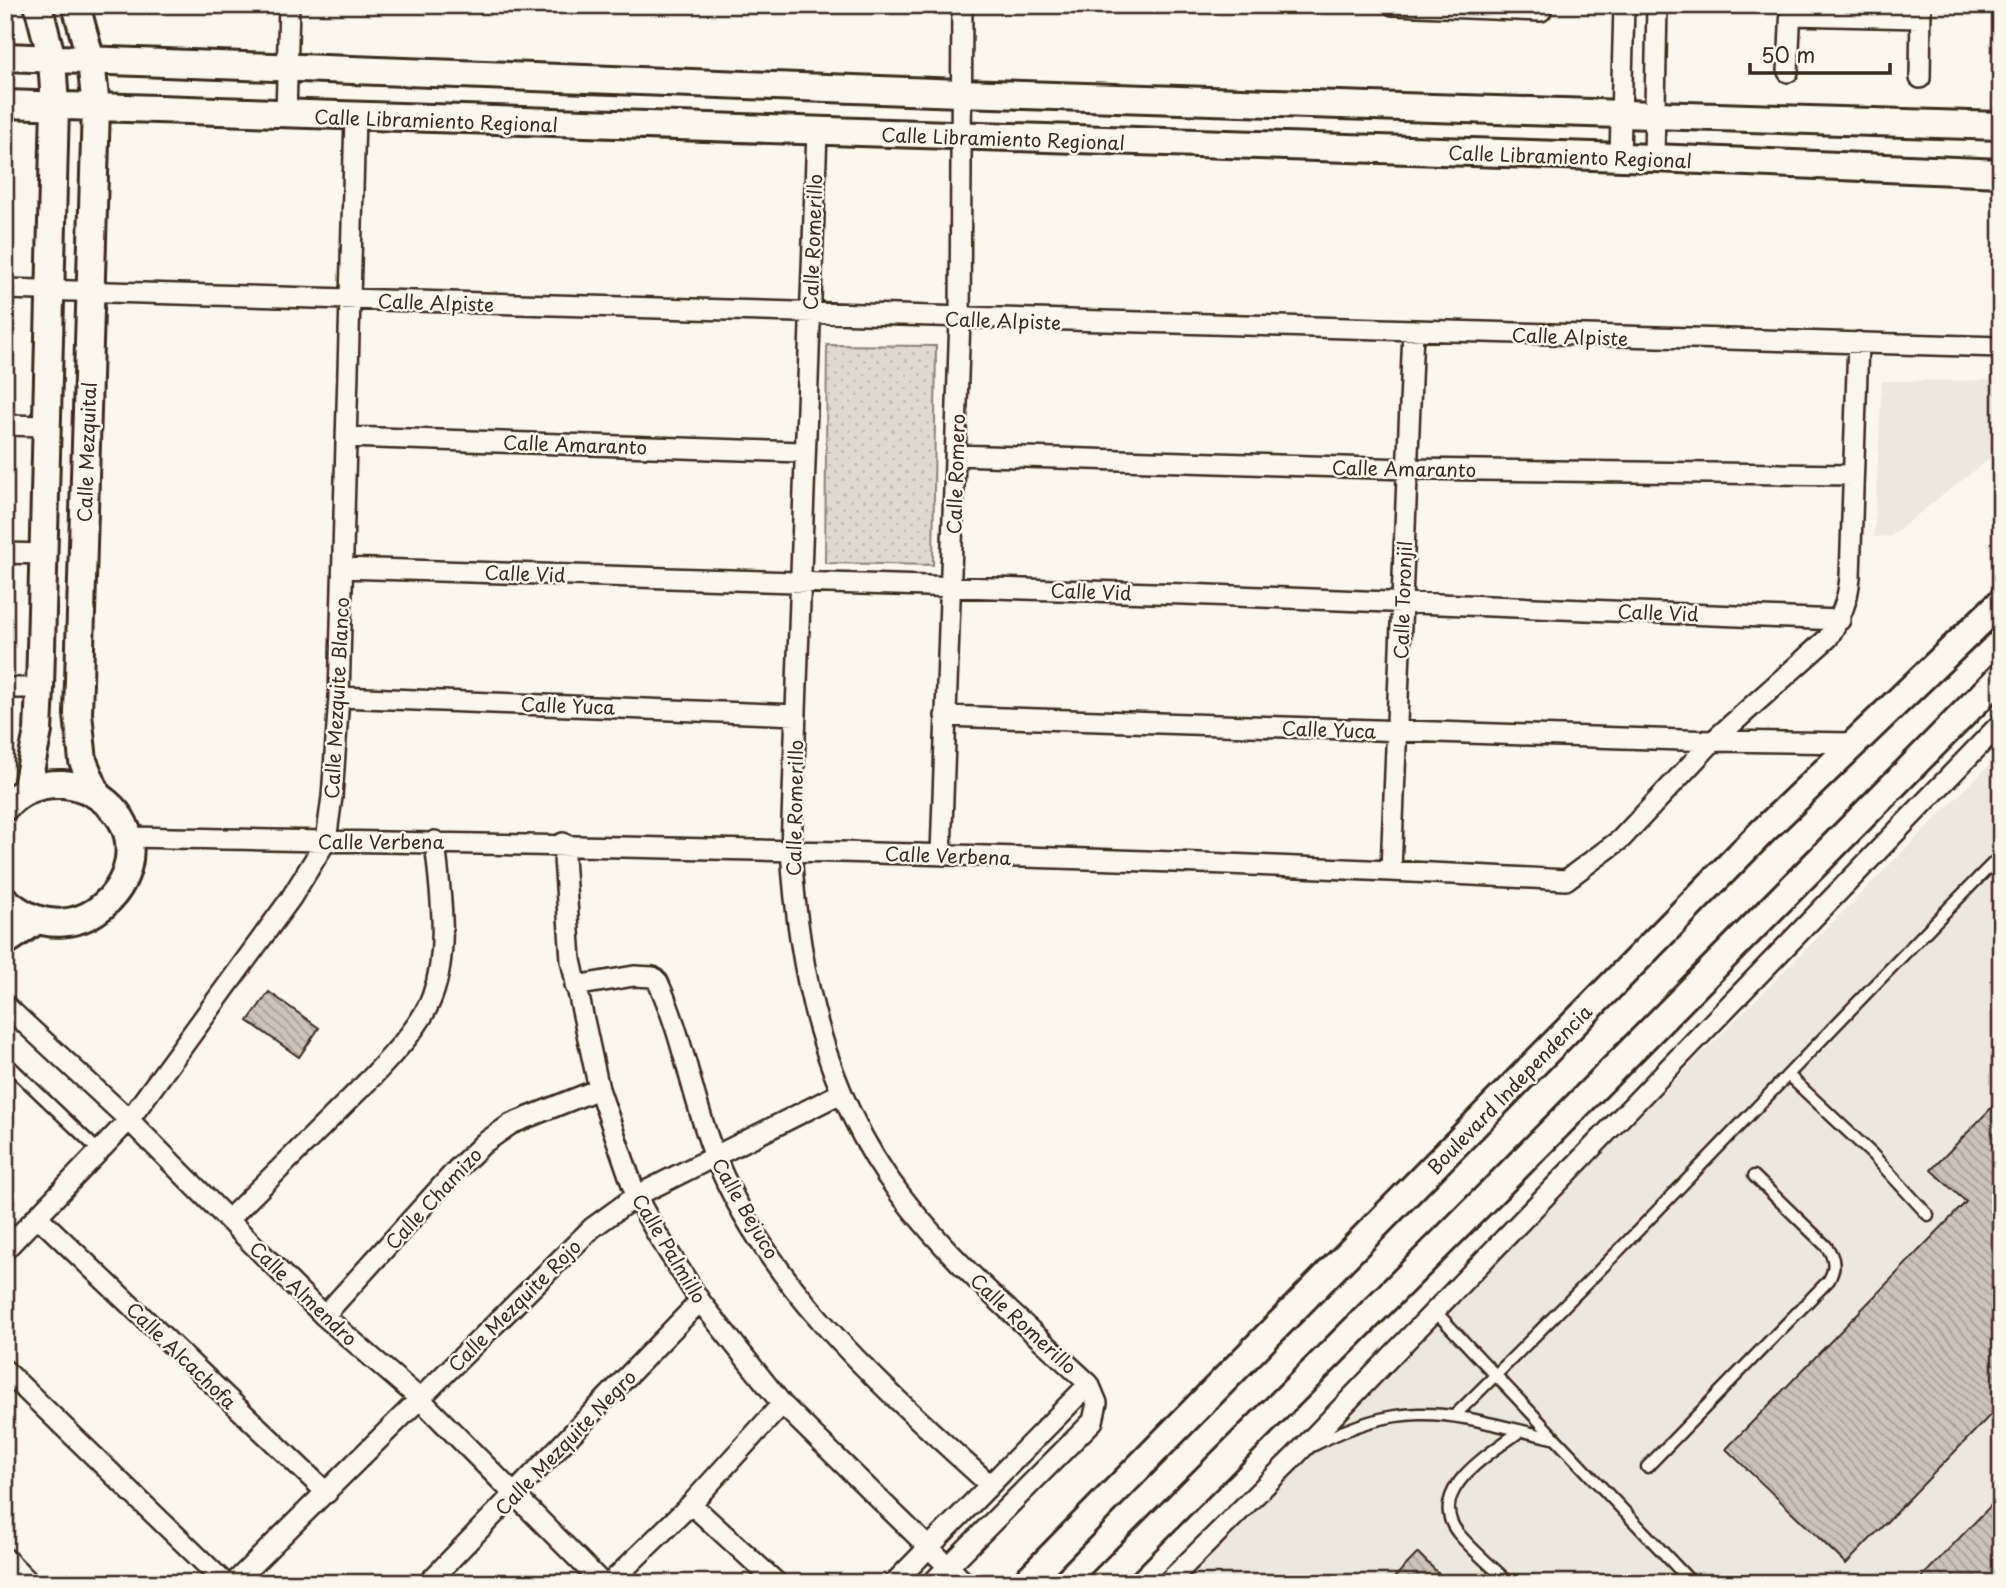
<svg xmlns="http://www.w3.org/2000/svg" width="2006" height="1588" font-family="'Playpen Sans',sans-serif">
	<defs>
		<pattern id="park-dots" width="8" height="8" patternUnits="userSpaceOnUse" patternTransform="scale(1.75)"><rect width="8" height="8" fill="#dfd9ce"/><path d="M2 2h.1M6 6h.1" fill="none" stroke="#c0bab0" stroke-width="1.8" stroke-linecap="round"/></pattern>
		<pattern id="building-back-hatch" width="6" height="6" patternUnits="userSpaceOnUse" patternTransform="scale(1.75)"><rect width="6" height="6" fill="#ccc4b9"/><path d="M-1 5l2 2M0 0l6 6M5-1l2 2" fill="none" stroke="#a79f96"/></pattern>
	</defs>
	<rect width="100%" height="100%" fill="#fbf7ec"/>
	<filter id="ink" filterUnits="userSpaceOnUse"><feTurbulence type="fractalNoise" baseFrequency=".0143" numOctaves="2"/><feDisplacementMap in="SourceGraphic" scale="14" xChannelSelector="R" yChannelSelector="G"/><feConvolveMatrix kernelMatrix="1 2 1 2 8 2 1 2 1" color-interpolation-filters="sRGB"/></filter>
	<g filter="url(#ink)">
		<path fill="#ede8dd" d="M2001,380v70l-111,86 -16,1 8,-156z
			M2001,753v830h-826z"/>
		<path fill="url(#park-dots)" stroke="#8d8276" stroke-width="2" d="M827,345l109,1 -3,219 -108,-2z"/>
		<path fill="url(#building-back-hatch)" stroke="#3b2a1e" stroke-width="2" d="M269,992l50,36 -20,29 -51,-36z
			M2001,1098v306l-155,160 -120,-115 240,-247 -35,-32z
			M2001,1495v88h-85z
			M1418,1553l30,30h-59z"/>
		<g fill="none" stroke-linecap="round" stroke-linejoin="round">
			<g stroke="#3b2a1e" stroke-width="15">
				<path id="lane" d="M5,1061l94,90
					M1788,1075l84,79 56,61
					M1434,1310l258,273
					M1454,1416c187,-183 363,-375 547,-561
					M1312,1446c98,-51 140,-31 240,-8
					M1647,1467l182,-187c7,-13 6,-22 -3,-34l-72,-70
					M1509,1583c-16,-16 -36,-32 -51,-50 -34,-43 34,-80 62,-102"/>
			</g>
			<g stroke="#3b2a1e" stroke-width="24">
				<path id="street" d="M1393,5l148,6
					M1791,15l129,3
					M1788,72l3,-67
					M1920,78l1,-72
					M286,115l3,-110
					M817,132l-26,717c7,121 33,245 108,344 54,72 125,130 190,191l8,19 -4,18 -161,162
					M1620,157l4,-152
					M1654,158l3,-153
					M5,289l1996,58
					M5,425l42,1
					M347,437l456,15
					M956,455l452,14 445,6
					M5,553l39,1
					M343,568l842,26 655,26
					M5,688h35
					M339,697l457,18
					M945,716l768,25 141,2
					M127,837c480,10 960,16 1439,43l55,-41 92,-98 115,-103c13,-21 20,-37 22,-61l8,-235
					M563,843l8,117 28,129 37,107 21,38 43,67 82,103 183,179
					M941,854l19,-535 2,-314
					M1391,870l22,-539
					M575,986l59,-10 19,1 5,5c25,54 34,116 56,172 53,134 172,236 276,331
					M5,1005l124,115 195,196 96,83 182,184
					M37,1216l290,277
					M229,1219l144,-143c21,-23 48,-50 59,-79 18,-49 8,-105 3,-156
					M5,1250l124,-130 162,-222 35,-57 6,-44 7,-100 16,-580
					M324,1316l132,-146 28,-27 27,-19 88,-35
					M5,1370l220,213
					M691,1504l86,79
					M5,1558l25,25
					M234,1583l358,-355 44,-32 205,-103
					M428,1583l272,-282
					M610,1583l81,-79 91,-100
					M894,1583l195,-199
					M1167,1583l129,-128 705,-732"/>
			</g>
			<g stroke="#3b2a1e" stroke-width="32">
				<path id="secondary" d="M76,5l15,56 5,46 -18,607 5,47 14,34
					M5,57l955,36 1041,33
					M5,104l1649,54 347,15
					M26,791l12,-60 2,-43 15,-582 -3,-47 -14,-54
					M5,807c15,-17 36,-24 58,-23 17,1 31,8 44,19 65,55 -23,168 -102,97
					M5,942l32,-22
					M1025,1583l737,-751 239,-230
					M1102,1583l384,-385 515,-522"/>
			</g>
			<use href="#lane" stroke="#fbf7ec" stroke-width="10"/>
			<use href="#street" stroke="#fbf7ec" stroke-width="19"/>
			<use href="#secondary" stroke="#fbf7ec" stroke-width="26"/>
		</g>
	</g>
	<g text-anchor="middle" dominant-baseline="central" stroke-width="5" stroke-linejoin="round" paint-order="stroke">
		<g font-size="19" fill="#3b2a1e" stroke="#fbf7ec">
			<text transform="translate(436 120) rotate(2)">Calle Libramiento Regional</text>
			<text transform="translate(1003 138) rotate(2)">Calle Libramiento Regional</text>
			<text transform="translate(1570 156) rotate(2)">Calle Libramiento Regional</text>
			<text transform="translate(812 242) rotate(-88)">Calle Romerillo</text>
			<text transform="translate(436 302) rotate(2)">Calle Alpiste</text>
			<text transform="translate(1003 320) rotate(2)">Calle Alpiste</text>
			<text transform="translate(1570 336) rotate(2)">Calle Alpiste</text>
			<text transform="translate(575 444) rotate(2)">Calle Amaranto</text>
			<text transform="translate(86 452) rotate(-88)">Calle Mezquital</text>
			<text transform="translate(1404 468) rotate(1)">Calle Amaranto</text>
			<text transform="translate(955 474) rotate(-88)">Calle Romero</text>
			<text transform="translate(525 573) rotate(2)">Calle Vid</text>
			<text transform="translate(1091 591) rotate(2)">Calle Vid</text>
			<text transform="translate(1402 600) rotate(-88)">Calle Toronjil</text>
			<text transform="translate(1658 612) rotate(2)">Calle Vid</text>
			<text transform="translate(336 698) rotate(-87)">Calle Mezquite Blanco</text>
			<text transform="translate(568 705) rotate(2)">Calle Yuca</text>
			<text transform="translate(1329 729) rotate(2)">Calle Yuca</text>
			<text transform="translate(794 808) rotate(-89)">Calle Romerillo</text>
			<text x="381" y="841">Calle Verbena</text>
			<text transform="translate(948 855) rotate(2)">Calle Verbena</text>
			<text transform="translate(1509 1089) rotate(-46)">Boulevard Independencia</text>
			<text transform="translate(433 1198) rotate(-47)">Calle Chamizo</text>
			<text transform="translate(746 1208) rotate(60)">Calle Bejuco</text>
			<text transform="translate(670 1248) rotate(59)">Calle Palmillo</text>
			<text transform="translate(304 1293) rotate(44)">Calle Almendro</text>
			<text transform="translate(514 1305) rotate(-45)">Calle Mezquite Rojo</text>
			<text transform="translate(1024 1323) rotate(43)">Calle Romerillo</text>
			<text transform="translate(182 1355) rotate(44)">Calle Alcachofa</text>
			<text transform="translate(565 1442) rotate(-46)">Calle Mezquite Negro</text>
		</g>
	</g>
	<rect width="2006" height="1588" fill="none" stroke="#fbf7ec" stroke-width="28"/>
	<rect x="14" y="14" width="1978" height="1560" fill="none" stroke="#3b2a1e" stroke-width="2.5" filter="url(#ink)"/>
	<path d="M1750 63v10h140v-10" fill="none" stroke="#3b2a1e" stroke-width="3.5"/>
	<text x="1761" y="63" font-size="21" fill="#3b2a1e" stroke="#fbf7ec" stroke-width="5" paint-order="stroke">50 m</text>
</svg>
